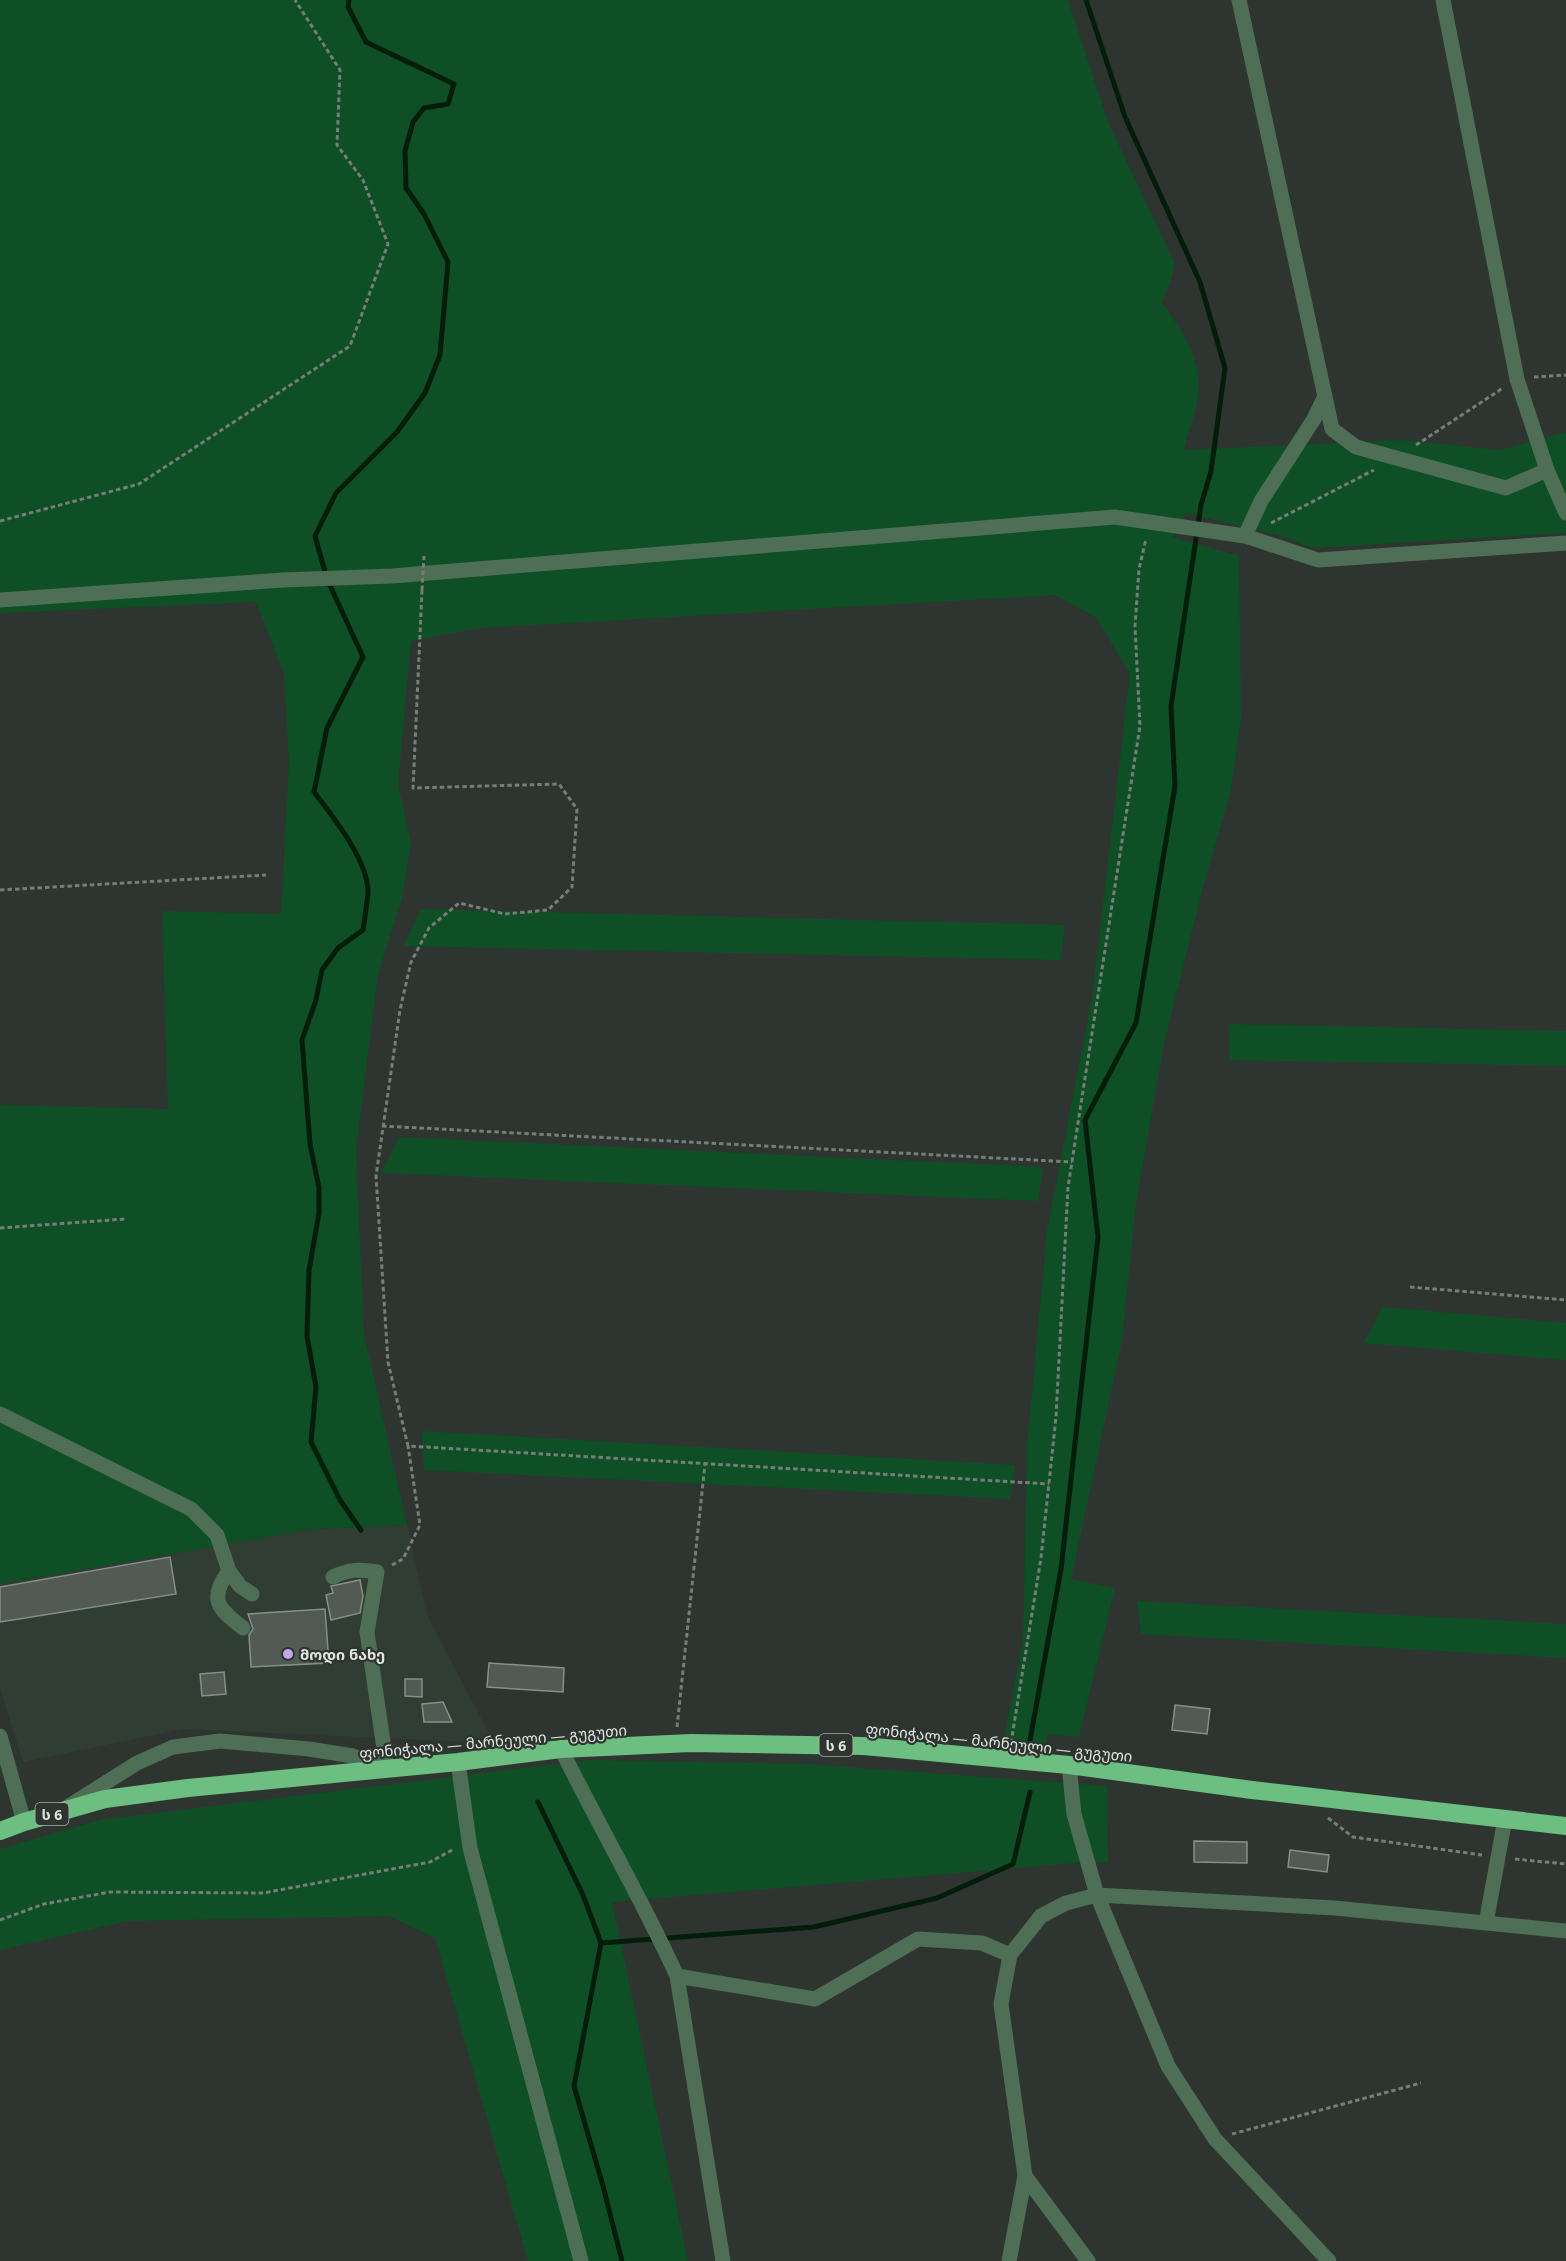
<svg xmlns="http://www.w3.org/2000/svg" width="1566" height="2261" font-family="'Open Sans','Noto Sans Georgian',sans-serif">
	<rect width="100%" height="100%" fill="#2e3530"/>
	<path fill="#303d33" d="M407,1525l20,90 67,128 -311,-14 -160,33 -23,-74v-104l313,-55z"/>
	<path fill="#0e4f26" d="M0,0h1068l40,122 67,142 -3,13 -10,26c18,25 37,51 37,84 0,16 -11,46 -15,63l218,-10 98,10 66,-18v101l-253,15 -35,-13 -94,-22v10l-12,14 67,19 2,161 -10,73 -28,97 -39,157 -28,159 -14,138 -51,238 44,9 -36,149 -32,-3v18l-45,-2 21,-110 4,-194 20,-215 45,-233 38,-325 -34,-55 -40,-23 -576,33 -69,13 -13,143 13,59 -9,55 -24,76 -22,175 8,185 43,191 -94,4 -313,55v-479l168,4 -6,-198 119,3 8,-151 -5,-89 -28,-72 -256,11z
		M421,909l644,16 -4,35 -657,-14z
		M1229,1024l337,7v35l-336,-6z
		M399,1137l644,30 -5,34 -657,-28z
		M1383,1307l183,16v37l-203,-17z
		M422,1431l593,34 -5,34 -586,-29z
		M1137,1601l429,23v34l-425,-24z
		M589,1760l218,4 300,22 1,77 -19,-1 -477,40 76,359h-160l-93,-323 -46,-22 -261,5 -128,29v-101l100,-29z"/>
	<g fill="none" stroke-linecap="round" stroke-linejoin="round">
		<path stroke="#031d0b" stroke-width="5" d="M349,0l-1,7 18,35 88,42 -6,20 -24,4 -11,14 -8,29 1,37 18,26 24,48 -8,93 -15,38 -28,39 -61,61 -21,43 12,43 36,78 -36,71 -13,64c19,25 54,68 54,100 -1,12 -3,25 -5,38l-25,18 -16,22 -6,30 -14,40 8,104 9,44v25l-10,57 -2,66 9,51 -5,55 29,58 21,30
			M1030,1740l31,-171 37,-332 -13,-117 51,-97 39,-237 -4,-80 30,-201 10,-34 14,-103 -25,-86 -75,-165 -39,-117
			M538,1802l45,93 18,48 -27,143 29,100 19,75
			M601,1943l213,-16 123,-29 76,-34 17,-72"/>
	</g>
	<path fill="#525a54" stroke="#878f88" stroke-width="1.5" d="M170,1557l6,37 -176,28v-35z
		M360,1580l3,16 -3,17 -29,7 -5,-25 7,-2 -2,-7z
		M325,1609l4,54 -78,4 -2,-32 4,-6 -5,-15z
		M489,1663l75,5 -1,24 -76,-5z
		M224,1672l2,22 -24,2 -2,-22z
		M405,1679h17v18l-17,-1z
		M443,1702l9,20h-28l-2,-18z
		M1175,1705l35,4 -3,25 -35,-4z
		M1194,1841l53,1v21l-53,-1z
		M1290,1850l39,5 -2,17 -39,-5z"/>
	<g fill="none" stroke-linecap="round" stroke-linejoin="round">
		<path stroke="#777d78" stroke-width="3" stroke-dasharray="4.5 3" stroke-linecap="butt" d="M1534,377l32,-2
			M1416,445l87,-57
			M0,521l139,-37 211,-138 38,-102 -25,-64 -26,-35 3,-75 -45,-70
			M1271,523l103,-53
			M422,590l-9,198 146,-4 18,25 -5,78 -24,23 -43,4 -46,-11 -30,25 -18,34 -11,48 -24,166 12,186 20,84 641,38
			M0,890l266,-15
			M382,1126l690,36
			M0,1228l125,-9
			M1410,1287l156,13
			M392,1565l11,-6 17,-34 -12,-79
			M677,1727l28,-263
			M1011,1743l30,-185 15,-141 12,-230 72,-461 -5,-100 4,-57 7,-30
			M1328,1818l25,19 129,18
			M1515,1859l51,5
			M0,1920l44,-16 66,-12 153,1 167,-31 24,-13
			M1232,2134l189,-51"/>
		<path stroke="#4e6e55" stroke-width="15" d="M1239,0l93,429 24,18 150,41 41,-18
			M1443,0l74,379 30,91 19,43
			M1245,536l16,-35 53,-82 11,-23
			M0,600l283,-20 109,-4 723,-59 130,19 73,24 248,-17
			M0,1414l191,95 26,26 12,36 11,15 12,8
			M229,1571c-21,28 -11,38 14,57
			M0,1736l24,86
			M561,1749c38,77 81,150 116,227l138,23 103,-60 64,4 28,12
			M458,1762l12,86 111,413
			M1069,1765l5,49 23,81 71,171 47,73 114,122
			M69,1806l68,-43 36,-16 47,-6 89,8 44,7 34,13 -20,-137 10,-60c-17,-3 -28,-3 -44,5
			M1486,1923l19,-104
			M677,1976l46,285
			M1025,2176l63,85
			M1009,2261l16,-85 -24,-172 9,-49 31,-39 25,-13 31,-8 238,13 231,23"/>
		<path stroke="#6cbe81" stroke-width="18" d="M0,1831l24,-9 81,-23 83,-11 270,-26 103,-13 130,-6 173,3 205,19 183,25 314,36"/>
		<path stroke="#777d78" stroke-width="3" stroke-dasharray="4.5 3" stroke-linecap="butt" d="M422,590l2,-34"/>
	</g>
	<circle fill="#c3a7f2" stroke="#2e3530" stroke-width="2" cx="288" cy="1654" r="6"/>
	<g text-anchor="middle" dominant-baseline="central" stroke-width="4.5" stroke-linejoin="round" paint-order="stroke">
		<g fill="#2e3530" stroke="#abb0ac" stroke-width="1.5">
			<rect x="819.5" y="1734" width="33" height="22" rx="4.5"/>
			<rect x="35.5" y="1803" width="33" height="22" rx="4.5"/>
		</g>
		<g font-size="14" font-weight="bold" fill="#e0e5e1">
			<text x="836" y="1745">ს 6</text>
			<text x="52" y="1814">ს 6</text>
		</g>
		<g font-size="15" font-weight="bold" fill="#e0e5e1" stroke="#2e3530" text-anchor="start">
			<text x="300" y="1654">მოდი ნახე</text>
		</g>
		<g font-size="15" fill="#e0e5e1" stroke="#2e3530">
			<text transform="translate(493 1741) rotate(-5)">ფონიჭალა — მარნეული — გუგუთი</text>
			<text transform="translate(999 1742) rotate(6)">ფონიჭალა — მარნეული — გუგუთი</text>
		</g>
	</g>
</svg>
